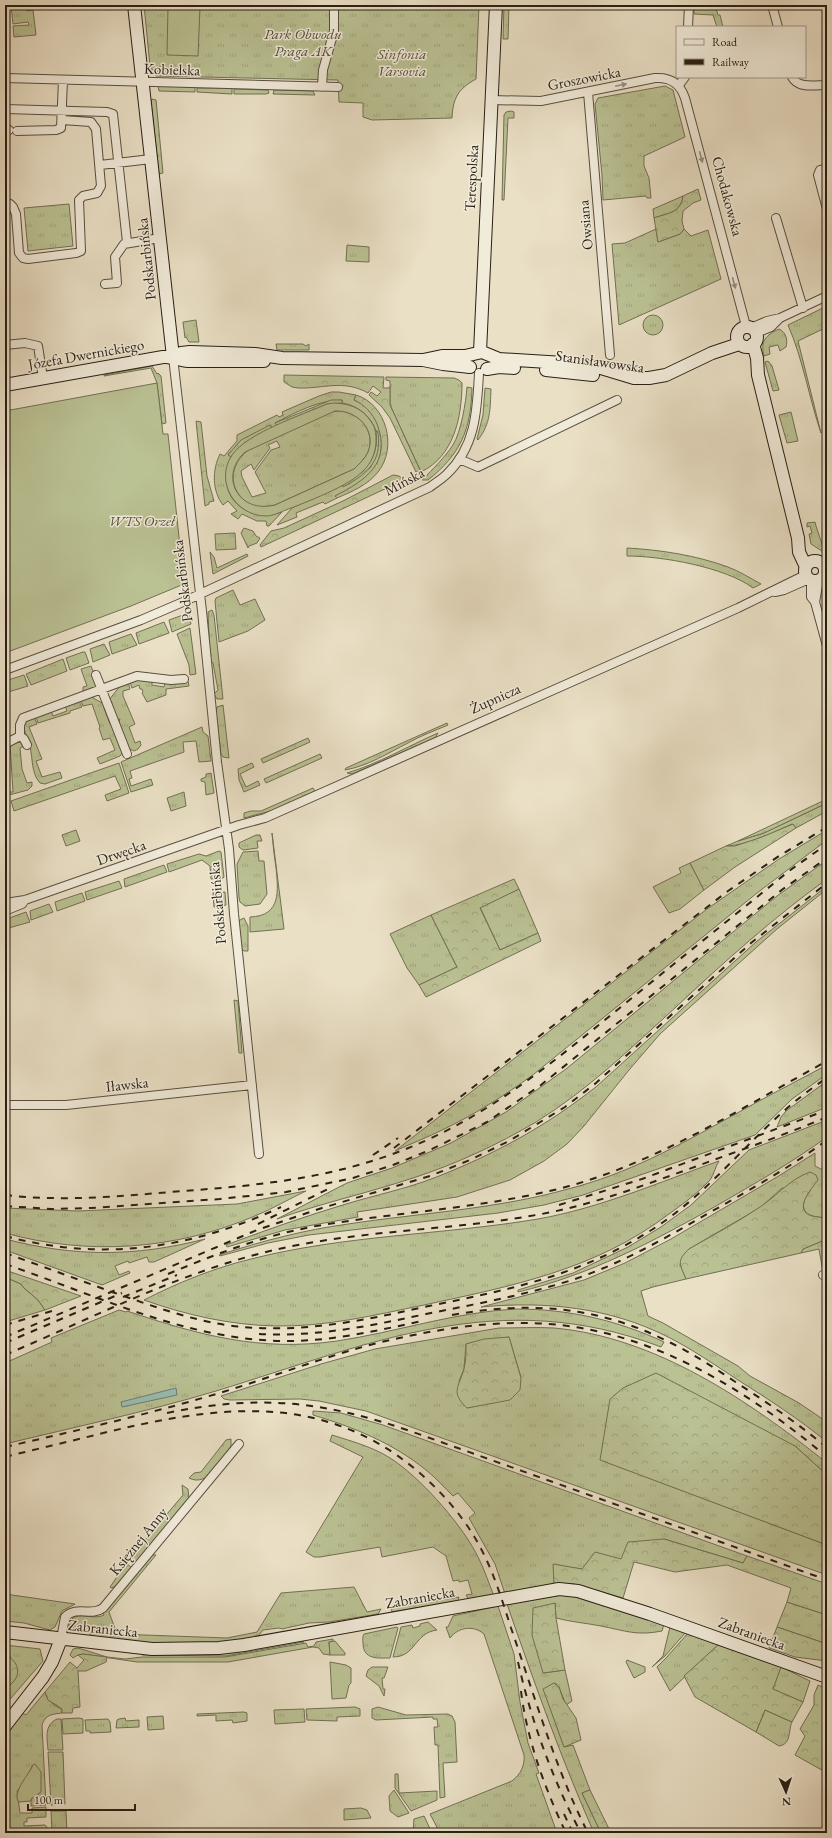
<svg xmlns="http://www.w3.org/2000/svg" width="832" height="1838" font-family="'EB Garamond',serif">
	<defs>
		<pattern id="grass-tufts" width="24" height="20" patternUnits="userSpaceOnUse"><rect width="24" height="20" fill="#bac193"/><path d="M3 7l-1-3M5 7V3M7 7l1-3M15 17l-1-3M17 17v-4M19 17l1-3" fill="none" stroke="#a0a57e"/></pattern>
		<pattern id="forest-crowns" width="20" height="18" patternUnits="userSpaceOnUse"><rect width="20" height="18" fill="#bac193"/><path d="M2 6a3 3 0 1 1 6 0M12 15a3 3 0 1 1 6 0" fill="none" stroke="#a0a57e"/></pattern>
	</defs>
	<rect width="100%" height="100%" fill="#eae0c6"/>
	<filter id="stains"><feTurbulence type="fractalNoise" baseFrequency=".005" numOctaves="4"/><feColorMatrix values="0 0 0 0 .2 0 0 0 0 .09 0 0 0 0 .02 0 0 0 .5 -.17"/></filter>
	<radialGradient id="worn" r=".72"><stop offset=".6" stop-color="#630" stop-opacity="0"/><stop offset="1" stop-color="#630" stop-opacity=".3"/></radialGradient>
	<path fill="url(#grass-tufts)" stroke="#727054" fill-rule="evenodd" d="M11,5h15l1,6 6,-1 3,25 -22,2 -1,-11 16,-1 -1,-3 -15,2z
		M144,5h335l-3,74c-18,10 -23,19 -24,39l-80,2 -9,-3v-14l-24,-1 -1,-22 -182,-4v-4l9,-5 -2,-2 -11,5 -2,-4z
		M504,5h5l-1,34h-5z
		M694,6l22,2 2,7h2l3,12h-6l-4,-12 -19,-1z
		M158,86l37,1v5l-36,-1z
		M665,86l8,4 12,47 -41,19v10l5,12 2,20h-4l-1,-2 -43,4 -1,-25 -7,-71 3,-6z
		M197,88h35v6l-35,-2z
		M234,89l34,1 1,3 -3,1h-32z
		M274,90l39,1 2,4 -42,-1z
		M152,99l4,1 7,73 -4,1 -8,-73z
		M511,111l3,1v6h-6l-4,82h-2l2,-85 2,-3z
		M683,196c-2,17 -15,17 -29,22l-1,-9z
		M69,204l4,42 -45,5 -4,-43z
		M656,229l2,13 22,-8 4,-5 7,7 17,-6 13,49 -102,46 -7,-81 13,-1z
		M347,245l22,2v15l-23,-1z
		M827,306v21l-29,14 23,92c-12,-35 -18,-74 -33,-108z
		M643 325a10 10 0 1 1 20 0a10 10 0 1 1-20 0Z
		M196,320l3,22h-10l-3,-5 -1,1 -2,-16z
		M779,329c7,3 9,11 7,18l-6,4 -2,-6 -9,2 1,7 -6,2c-4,-15 2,-21 15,-27z
		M276,344h27l3,2 3,-2v6h-32z
		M768,361l4,5 7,24 -6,1 -8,-29z
		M152,366l5,8 1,-1 3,3 5,47 -4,1 -5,-41 -6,-15 -47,8v-1z
		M386,377l68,1 5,2 3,3c0,34 -8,73 -41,89l-31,-67v-24l-4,-1z
		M467,387l5,1c-1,41 -11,66 -44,92h-6c11,-11 23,-23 31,-35 8,-13 13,-43 14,-58z
		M485,388l6,1c-1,20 0,34 -13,51l-1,-1 6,-24z
		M331,392h8l17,3 -2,5c28,10 36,52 17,73 -9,11 -24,17 -36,23l2,2 -12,6 -2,-2 -27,11 1,4 -20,8 15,-17 51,-24v2l6,-2 22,-17 7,-36h-2c-5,-15 -19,-26 -34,-28v-3c-23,0 -46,12 -67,23l2,3 -5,2 -2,-3 -42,29 3,3c-17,37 13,67 51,55l-13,14h-2l-1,-5h-9l-15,-7 -4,5 -7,-5 6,-3 -9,-10 -5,4c-11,-14 -11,-35 -3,-51l4,2 13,-15v-6l40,-20 2,2 4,-2 -1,-3 37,-16z
		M340,411c20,2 36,21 28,41 -3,7 -9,12 -14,17l-79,36c-13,3 -25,3 -34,-8 -11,-12 -10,-29 1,-41 6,-8 18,-11 26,-15 21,-10 41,-19 62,-29zM277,441l3,6 -9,3 -16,22 11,21 -14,4 -10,-20 -1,-6 10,-7 3,6 16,-22 -2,-3z
		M791,412l7,29 -11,2 -8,-28z
		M815,522l1,4 9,27 -14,-9 -2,-10 3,-1 -2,-7 -3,1v-4z
		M235,533l1,16 -20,1 -1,-16z
		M627,548c34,2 68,7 101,19 11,4 22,11 33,17l-8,4c-28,-21 -92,-32 -126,-32z
		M233,590l7,15 15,-6 10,21 -17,11 -29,11 -4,-41 1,-3z
		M212,610l2,5 9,84h-6l-3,-5 4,-4 -5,-27 -3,-3 -2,-48z
		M183,615l7,1 1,8 -19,8 -3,-12z
		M164,622l5,11 -30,11 -3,-11z
		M190,628l6,46 -6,1 -1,-10 -12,-31z
		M131,634l6,11 -25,9 -3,-12z
		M104,644l6,11 -17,7 -3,-13z
		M83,652h2l4,11 -19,7 -4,-12z
		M63,659l4,12 -36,14 -5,-11z
		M91,666l5,13 -1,10 -12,4v-6l4,-1 -6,-17z
		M24,675l4,11 -23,7v-12z
		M139,678l13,2v5l12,2 1,-5 23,-1 1,5 -23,3v6l-19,7 -5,-9 1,-1 -1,-3h-2l-1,-4 -7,3 -2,-6z
		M128,682l2,7 -7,2v5l12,28 -6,3 6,16 5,-2 1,4 -3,4 -4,2 -6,-3 -10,-23 2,-6 -4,1 -5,-14 1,-4 -3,-2 11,-14z
		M94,695l-1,3 13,7 -2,3 6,16h3l10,28 -3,4 -20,8 -3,-6 18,-8 -5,-12 -7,2 -4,-12 1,-1 -8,-23 -9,2 -2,-6z
		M79,701l3,6 -12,4v2l-32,10 -2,-6 15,-6 2,5 14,-5 -2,-5z
		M223,705l6,53 -6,-1 -2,-3 -5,-41 1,-6z
		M34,717l3,7 -8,3 13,32 -6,2 6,16 18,-5 2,6 -17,6 -5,-1c-9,-10 -7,-24 -10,-36 -1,-8 -7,-15 -6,-24z
		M447,723l1,2c-14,6 -28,11 -40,18 -20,10 -40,23 -63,27l1,-2z
		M202,727l1,5 5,4 3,25 -12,1 -3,-21 -13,1 1,10 -54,19 2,7 -3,1 2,7 20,-7 2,6 -22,7 -10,-30z
		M438,733l-3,5 -83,36 -5,-1c31,-9 61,-27 91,-40z
		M308,738l2,4 -47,21 -2,-4z
		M21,742l3,4 -4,2 2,21 5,14 5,-1v4l-4,4 -23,6v-4h8l-3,-48z
		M320,754l2,4 -56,25 -2,-4z
		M119,763l10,30 -22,8 -2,-6 16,-6 -6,-13 -101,35 -3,-10z
		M252,763l2,4 -14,7 6,13 12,-6 2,4 -16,7 -5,-12 -1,-11z
		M211,773l3,20 -8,2 -1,-13 -4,-1v-2l5,-2v-3z
		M313,788l2,3 -41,19 -30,8v-5l7,-2h10z
		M184,792l2,14 -15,5 -4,-13z
		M827,803v8l-31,17 -4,-4c-21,9 -43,21 -66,22l12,-5 26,-8z
		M76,830l4,11 -14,5 -4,-11z
		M827,830v10l-70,53 -223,181c-30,22 -60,41 -94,57 -14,7 -30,13 -45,20l312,-242 72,-50z
		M272,833l12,96 -34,3v-15c32,-1 28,-27 26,-50 -2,-11 -3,-23 -4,-34z
		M256,835h4l2,6h-5l1,7 -15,2 -4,-3v-4z
		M219,851l2,1 3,25 -1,1 -12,1 -1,-13 -8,-6 -33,12 -2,-8 32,-10 7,2z
		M258,851l1,10h5l3,33 -7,10 -15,2 -5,-4 -1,-4 -2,-34 6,-12z
		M827,860v19c-54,39 -103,83 -151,128 -45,41 -88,83 -140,115 -39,23 -80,42 -123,56 -45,15 -91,25 -136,41l70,-36 45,-15 59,-25 55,-31 60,-43 211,-173z
		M690,863l14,27 -24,19 -11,4 -16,-26 28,-14 -2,-5z
		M164,865l3,7 -42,15 -1,-8z
		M119,881l3,7 -35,12 -2,-8z
		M827,886v3l-50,40 -117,105 -31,36 -45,56 -17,18 -23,17 -34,19 -53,17 -100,15 1,5 -73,13 -58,17 -1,-2c40,-15 80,-29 120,-41 30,-9 59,-15 88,-26 59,-23 113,-52 163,-92l159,-144z
		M519,889l19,44 -38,17 -20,-43z
		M225,892l1,13 -12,2 -1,-14z
		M82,893l3,8 -28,10 -2,-9z
		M49,904l4,8 -22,8 -1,-9z
		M26,912l4,10 -25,7v-7l7,-5z
		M431,915l26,52 -38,18 -12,-17 -17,-34z
		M244,918l4,8v25h-4l-4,-4 -2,-26z
		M234,1000l4,1 4,52h-3z
		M827,1065v9l-35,25 -37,36 -172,60 -39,10 -46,8 -189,22 -41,8 -48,13 -1,-1c43,-14 85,-25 129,-31 73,-11 149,-15 220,-35 59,-15 110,-43 162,-72 32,-18 65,-35 97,-52z
		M827,1081v26l-50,20 4,-10 5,-6z
		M827,1120v17c-36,26 -73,47 -111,69 -64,36 -126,69 -198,86v-2l55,-17 55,-26 33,-20 30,-22 58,-55z
		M815,1153v13l12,6v47c-6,-2 -11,-2 -15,-3 -14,-5 -8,-19 -1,-26l-29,-2 -21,19 -72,42 -9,15 6,15 -33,8 -12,4 7,25 15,7 75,43 12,10 49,27 28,19v20c-28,-23 -59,-43 -89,-62 -23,-15 -46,-31 -70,-43 -59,-30 -123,-36 -187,-30l103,-27 41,-17 46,-24 106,-62z
		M719,1161c-4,6 -5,14 -9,19 -12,13 -27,24 -41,34 -74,56 -157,72 -245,91 -49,10 -98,22 -149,21 -45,-1 -89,-11 -131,-26 33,-17 70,-32 107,-41 94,-24 191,-24 287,-40 62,-11 122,-37 181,-58z
		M306,1191c-17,8 -34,18 -51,25 -80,34 -167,40 -250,17v-25l73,3 159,-7z
		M5,1239c70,18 130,18 200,0l-51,23h-5l-2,-5 -18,6 -1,-2 -13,5 4,9 10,-4 1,2 -28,12 -97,-35z
		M827,1239v32l-4,1 -4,-23 -18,4 2,-4z
		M5,1277l16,7 3,4 14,12 7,10 -40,12z
		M516,1309c52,0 101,11 148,33l-3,5c-162,-62 -291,-3 -445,44 -70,21 -141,36 -211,53v-81l47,-21 -1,-4 68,-28 7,2 1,-1c72,24 133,41 210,30 60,-9 118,-29 179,-32z
		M499,1328c18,0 37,-1 55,0 102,9 195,73 273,135v12l-32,-29 -194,14 226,85v30l-461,-164 -47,-10 -19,-2 -70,1 -6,-1 -3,-3 100,-32 54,-15zM509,1337l12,41 -41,27 -13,3 -8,-27 5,-12 2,-25z
		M313,1411l28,2 42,12 364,131 -4,7 -79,-24 -43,20 -39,10 -28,-4v19l-49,10 -10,-30 -26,-46 6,-5 -17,-20 -5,3c-9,-9 -17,-18 -27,-26 -33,-27 -73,-43 -113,-55z
		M332,1435c22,7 45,13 64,27 29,21 68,65 83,97 6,12 10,25 15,37l-25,4 -3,-5 6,-1 -4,-14 -9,2v-2l-6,1 -7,-25 -13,-9 -51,10 -2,-10 -60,10h-6l-8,-5 57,-95 -33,-16z
		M231,1439v7c-9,13 -23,42 -42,32l5,-5 7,-1 25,-32z
		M182,1485l6,4 1,10 -54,65 -6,-5 54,-64z
		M153,1555h3l-47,57 8,22 110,4 30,-6 24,-39 73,-6 13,25 14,-3 -3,5 -49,8 -20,1 -27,6 -3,-1 -16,2 -8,10 -22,3 -82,1 -61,-8v-3l15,-3 -1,-4 -12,6 -22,-3 -1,-6c7,-14 23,-2 35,-8l-1,-2 47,-57z
		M126,1563l6,5 -15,18 -6,2 -1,-1c6,-8 10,-16 16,-24z
		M5,1594l70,10 -13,7 -7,16 -5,3 -26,-7 -19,-2z
		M562,1595h7l95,29 -2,7c-25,5 -36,0 -61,-5 -15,-3 -30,-4 -45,-8l-1,-15 -12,70 22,-3 7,31 -6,4 -7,-18 -4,-4 -11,6 20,58 9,-2 17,45 -8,3 19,40h-7c-33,-75 -60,-151 -87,-229z
		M459,1597l-1,4 -66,11 -1,-4z
		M787,1602l40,13v29l-50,-17z
		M498,1606l16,48 6,48 8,41 11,30 -3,1 21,59h-87l-2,-3 -5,3h-23l-10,-19 82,-33c9,-7 13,-16 12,-26l-40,-121c-10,-9 -26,-7 -34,4l-4,-11h2l5,-11z
		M428,1622l9,8c-23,3 -21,27 -44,27l8,-30 11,-2 1,3 7,-2v-2z
		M397,1627l1,1 -8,30c-12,0 -27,2 -27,-15 0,-3 -1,-6 1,-9z
		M670,1627l16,5 -21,24 -13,11 11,-11z
		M688,1633l30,12 -48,46 -13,-24 9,-9z
		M333,1639v2l-4,1 1,13 -7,-1 -4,-6 -6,-1 -85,15h-91l-54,-8 -7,2 -3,2 -3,-3 3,-6 5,-1 29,9 18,2 17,-2h83l81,-14 2,4 6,-1 2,-4z
		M302,1640l2,2 -78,14 -84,-1v-2z
		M5,1645l35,4 3,12 -38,44v-15l7,-7 -2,-27h-5z
		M372,1667h16l-4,11h-2l1,11h2l-1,7 -5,-10 -13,-10 2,-6z
		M781,1667l29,14 -7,21 -31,-13z
		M45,1692c1,7 10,15 17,17v4c-10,1 -17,2 -20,12l4,80 -15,1v-7l8,-5 -6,-29 -8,16 -8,10 3,22h12v-5l14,-1v10l-19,1v4h-3v4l21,-1 2,2v6h-42v-100l17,-20 4,2z
		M355,1707l5,2v7l-23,1v4l-30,-1 -1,-11z
		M378,1707l28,8 42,-1 4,2 3,6 2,40 -14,1 2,34 -5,1 -2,-53h-3l-1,-18h4l-1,-8h-4v-2l-57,3 -4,-2v-9z
		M304,1709l1,13 -30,2 -1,-14z
		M765,1710l27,12c-4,8 0,22 -13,24l-23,-14z
		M244,1712l3,1v8l-14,2 -1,-3 -16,1v-6l-19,1v-2z
		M163,1716l1,13 -16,1 -1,-13z
		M79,1718l4,1v14l-20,1 -1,-15z
		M125,1718l1,3 13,-1v7l-23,1 1,-8 2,-1z
		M57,1719h4l2,31h-15c-1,-12 -4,-25 9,-31z
		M108,1719l2,3 1,10 -21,1v-2h-4l-1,-11z
		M48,1752h15l2,52 -14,1z
		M395,1774h3l1,19 38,-2v9l-26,11 -16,-23z
		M394,1790l15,23 -11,4 -8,-6 -1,-15z
		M361,1808l6,2 4,8 -27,2v-11z
		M51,1811h15l1,22h-15z
		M424,1816l8,17h-19l1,-14z"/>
	<path fill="url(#forest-crowns)" stroke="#727054" d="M698,189l3,11 -8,3 -10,8 -1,10 2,8 -4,5 -22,8 -4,-24c14,-5 27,-5 29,-22z
		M284,375l100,2 -1,11h5l2,-1v18l31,67h-5l-26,-54 -8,-11 -13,-12 2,-3 6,4 4,-4 -8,-6 -5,7c-25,-14 -45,-4 -70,-5l-6,-1 -8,-5z
		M356,395c30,9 42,52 22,77 -10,13 -27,20 -41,26l-2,-2c31,-16 57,-33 42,-72 -4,-10 -13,-20 -23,-24z
		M331,400h11v3l-15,1 -50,22 -2,-3z
		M196,421l5,1 6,54 7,25 -5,1v2l-4,2z
		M270,425l2,3 -28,15 -13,14 -3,-2 13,-15z
		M376,431l2,2c4,29 -11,41 -35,54v-3c23,-13 36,-25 33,-53z
		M393,475l6,1 5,4 -143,67 -1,-2 11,-14 13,-3 61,-28z
		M244,528l9,3 3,5 4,2 -3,5 -8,3 -1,2 -7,-15z
		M210,552l4,5 3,11 30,-14 1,2 -35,18z
		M827,799v4l-63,30 -26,8z
		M793,824l3,4 -61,39 -31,23 -14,-27 36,-17h9l27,-9z
		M514,879l5,10 -39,19 20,42 38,-17 3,8 -115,56 -7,-12 38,-18 -26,-52z
		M810,1172l6,3 2,5c-6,8 -26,30 -6,36 5,1 10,1 15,3v20l-24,10 -2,4 -115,26c-6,-15 -10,-18 3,-30 24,-14 49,-27 71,-42 18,-12 30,-28 50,-35z
		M5,1270l3,1 73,25 -36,14 -7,-10 -14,-12 -3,-4 -16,-7z
		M509,1337l12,41 -1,12 -10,10 -43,8c-17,-16 -8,-21 -3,-39 2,-8 2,-17 2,-25l18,-5z
		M656,1373l139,73 32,29v70l-227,-85 10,-61 13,-11z
		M664,1539l79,24 4,-7 80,28v31l-40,-13 4,-14 -64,-23 -52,7 -41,-10 -11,36 -49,-14h-20l-1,-20 29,5 13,-17 26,7 7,-17z
		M555,1603l1,15 9,52 -22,3 -11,-38 1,-27z
		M777,1627l50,17v17l-32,-4 -26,-9z
		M718,1645l63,22 -8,22 30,13 -11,20 -27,-12 -9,22 -61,-35 -11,-21z
		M83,1654l24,3 -1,5 -20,9h-8l2,36 -7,1 -1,5h-10v-4l-14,-9 -3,-8 25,-30 7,6 7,-8 -6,-5z
		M5,1656c9,1 16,13 11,22 -2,4 -7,8 -11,12z
		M554,1683l5,4 4,12 13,19 5,22 -17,7 -21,-58z
		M818,1685l9,4v84l-32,-18 10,-19 -5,-7 14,-24v-10z
		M590,1790l21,43h-10l-19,-40z"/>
	<path fill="#bac193" stroke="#727054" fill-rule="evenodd" d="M168,6l32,1 -2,49 -31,-1z
		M157,383l6,51h5l16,150 -53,22 -126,47v-242z
		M334,403c17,1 28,5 38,20 4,6 4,13 4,20 -1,11 -5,20 -12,27 -14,16 -58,32 -78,40 -6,2 -13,6 -20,6 -30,0 -52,-34 -34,-61 15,-22 70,-40 95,-51zM335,411c22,-1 42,19 33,41 -3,7 -9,12 -14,17l-79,36c-36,9 -57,-28 -30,-53z
		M335,1641l10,12v2h-15l-1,-13z
		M627,1660l18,7v5l-11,6 -8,-16z
		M330,1662l16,3 5,3v15l-2,2 -3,13 -14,1z
		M35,1764l6,8v20l-10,7v2l-12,1 -2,-3c-1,-12 11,-23 16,-34z"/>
	<path fill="#98bdb3" stroke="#6c7e73" d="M176,1388l1,7 -55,12 -1,-5z"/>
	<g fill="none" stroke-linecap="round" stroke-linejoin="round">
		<g stroke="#594f40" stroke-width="10">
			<path id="street" d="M772,5l6,22
				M688,27l1,-22
				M792,77c6,12 24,8 35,8
				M5,78l333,9
				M679,85l6,-8
				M322,87l1,-17 11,-39v-26
				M588,92l22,263
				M491,100l50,1 114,-23c15,-1 25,5 30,20l61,228
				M5,109l102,3 6,2 14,128
				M5,127l4,3
				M17,131l39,-1 5,-2 2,-48
				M100,165l51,-6
				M827,169l-7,1 -2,5 9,34
				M5,203l5,1 3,3 3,7 3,39 4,5 5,1 48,-6 5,-2 -2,-51 4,-4 14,-3 4,-7 -5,-57 -5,-7 -29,-2
				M776,218l27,90
				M105,284l12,-1 -2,-26 9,-13 36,-6
				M753,327l14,-6 13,-3 47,-22
				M756,333l15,-6 9,-9
				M5,345l20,-2 13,3 5,32
				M173,357l29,254 15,151 12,87 5,65 25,240
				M459,459l19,8 139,-67
				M811,580v17l4,5 12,44
				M775,592l9,-2 25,-11
				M815,602l4,-22
				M5,670l136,-50 42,-18 247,-115c5,-4 12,-8 17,-13 29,-28 30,-64 32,-101
				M96,675l31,79
				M20,736l4,3 3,6
				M5,744l15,-8v-11l3,-7 114,-42 34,4 13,-1
				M5,903l20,-3 214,-75 26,-7 473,-210 67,-33
				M5,911l17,-7 3,-4
				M5,1105h61l186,-20
				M823,1275l4,-1
				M61,1639l4,-22c12,-12 26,0 38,-9l136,-164"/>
		</g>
		<g stroke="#291f14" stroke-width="14">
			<path id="secondary" d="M134,5l39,352
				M737 337a10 10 0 1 1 20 0a10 10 0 1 1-20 0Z
				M753,344l4,14 1,17 40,163 1,14 7,15
				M480,352l16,-347
				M173,357l8,-4 9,-1 65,2 27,4 141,2 20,4 27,3
				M423,360l19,-4h23l17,-4 17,7 81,5 21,4 33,10h15l17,-3 46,-22 27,-9
				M487,369l12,-2 15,1
				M546,370l47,5
				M5,385l158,-28c10,-1 17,4 27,4h74
				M805 571a10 10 0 1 1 20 0a10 10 0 1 1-20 0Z
				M5,1632l147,17 67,-1 25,-3 315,-56 19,2 72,23 177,63
				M5,1726l38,-49 9,-15 9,-23"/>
		</g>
		<use href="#street" stroke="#f1ebda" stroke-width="8"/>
		<use href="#secondary" stroke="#f1ebda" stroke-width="12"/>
		<path stroke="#291f14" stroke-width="2" stroke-dasharray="7 7" stroke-linecap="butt" d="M394,1148l334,-257 51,-35 48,-29
			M373,1155l25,-17
			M5,1195c59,7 118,1 177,-4 71,-5 141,-12 208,-36 93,-33 162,-92 237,-153 54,-44 108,-87 162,-131l38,-27
			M559,1205l83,-26 185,-69
			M5,1206l46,3 40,-1 129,-9 66,-7 67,-14 40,-13 37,-15 57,-28 54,-37 242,-196 44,-31
			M258,1224l70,-35
			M5,1236c97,26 186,13 276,-29
			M5,1253c36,13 72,26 107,39 38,13 75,27 114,33 70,10 135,-4 203,-19 84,-17 157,-32 230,-81 62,-42 105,-107 168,-147
			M5,1264c94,32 187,79 289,77 43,-1 86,-11 128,-20
			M168,1274c50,-21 100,-40 154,-49 78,-13 159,-17 236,-36 96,-24 183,-81 269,-128
			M123,1297l54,-22
			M452,1315c77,-14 146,-9 217,27 23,11 44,25 65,39 32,21 64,42 93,67
			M5,1325l47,-14
			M259,1334c57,3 111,-8 167,-20 50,-10 100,-19 149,-35 47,-16 89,-40 132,-65 41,-23 82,-46 120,-74
			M5,1337l252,-107 65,-22 108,-32 40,-16 39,-19 56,-34 31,-24 155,-140 76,-60
			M5,1343l117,-50
			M5,1355c85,-36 172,-81 261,-103 88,-22 181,-21 270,-37 53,-9 103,-28 153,-46 46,-17 93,-33 138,-52
			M167,1413c93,-19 157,-12 246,19l414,148
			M5,1447c74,-17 149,-34 221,-56 55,-17 108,-38 164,-51 45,-10 92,-18 139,-17 114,2 213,63 298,134
			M5,1457c31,-8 63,-15 94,-23 112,-27 219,-45 316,35 30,25 56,56 72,92 10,22 17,45 24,67 24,69 44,140 77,205
			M518,1662c13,58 35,119 63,171
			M521,1691c6,49 24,98 45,142
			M564,1814l9,19"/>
	</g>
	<defs><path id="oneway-solid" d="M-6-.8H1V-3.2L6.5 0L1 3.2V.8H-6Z"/></defs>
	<g fill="#978f81">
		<use href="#oneway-solid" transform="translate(621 85) rotate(-12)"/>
		<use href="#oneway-solid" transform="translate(701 157) rotate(75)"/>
		<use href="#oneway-solid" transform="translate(734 283) rotate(75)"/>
	</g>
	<g text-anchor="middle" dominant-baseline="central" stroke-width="3" stroke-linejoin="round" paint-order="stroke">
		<g font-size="15" font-style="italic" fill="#54503a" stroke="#f1ebda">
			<text x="303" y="33">Park Obwodu<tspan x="303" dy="17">Praga AK</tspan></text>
			<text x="402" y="53">Sinfonia<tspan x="402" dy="17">Varsovia</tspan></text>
			<text x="142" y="520">WTS Orzeł</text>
		</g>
		<g font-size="15" fill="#291f14" stroke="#f1ebda">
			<text transform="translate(172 69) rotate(2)">Kobielska</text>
			<text transform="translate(584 78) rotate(-11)">Groszowicka</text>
			<text transform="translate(471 178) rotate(-87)">Terespolska</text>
			<text transform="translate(728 196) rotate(75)">Chodakowska</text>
			<text transform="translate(585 225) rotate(-95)">Owsiana</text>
			<text transform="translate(146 259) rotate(-96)">Podskarbińska</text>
			<text transform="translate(86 354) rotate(-10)">Józefa Dwernickiego</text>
			<text transform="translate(600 361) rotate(8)">Stanisławowska</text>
			<text transform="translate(404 481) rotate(-28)">Mińska</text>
			<text transform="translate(182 581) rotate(-97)">Podskarbińska</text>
			<text transform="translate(495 698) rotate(-24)">Żupnicza</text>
			<text transform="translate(121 852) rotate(-19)">Drwęcka</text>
			<text transform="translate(217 903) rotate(-95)">Podskarbińska</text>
			<text transform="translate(127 1084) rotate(-6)">Iławska</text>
			<text transform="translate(138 1541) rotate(-51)">Księżnej Anny</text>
			<text transform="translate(420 1597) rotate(-10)">Zabraniecka</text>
			<text transform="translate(103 1628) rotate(6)">Zabraniecka</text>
			<text transform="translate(752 1633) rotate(20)">Zabraniecka</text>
		</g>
	</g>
	<rect width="832" height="1838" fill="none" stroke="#eae0c6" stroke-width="20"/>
	<rect x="6" y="6" width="820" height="1826" fill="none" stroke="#291f14" stroke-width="2"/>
	<rect x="10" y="10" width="812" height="1818" fill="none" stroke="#291f14"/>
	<rect x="676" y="26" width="130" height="52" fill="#f1ebda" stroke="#a1998b"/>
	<rect x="684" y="39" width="20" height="6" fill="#f1ebda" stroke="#a1998b"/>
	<text x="712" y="46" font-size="12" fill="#291f14">Road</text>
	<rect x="684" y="59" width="20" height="6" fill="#291f14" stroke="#a1998b"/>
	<text x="712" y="66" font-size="12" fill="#291f14">Railway</text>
	<g transform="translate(786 1792) rotate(177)" stroke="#f1ebda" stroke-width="3" paint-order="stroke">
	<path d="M0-3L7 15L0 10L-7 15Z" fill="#291f14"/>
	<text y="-6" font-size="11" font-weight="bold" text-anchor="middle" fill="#291f14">N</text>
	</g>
	<path d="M28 1804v6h107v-6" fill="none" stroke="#291f14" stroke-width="2"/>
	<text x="34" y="1804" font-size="12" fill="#291f14" stroke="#f1ebda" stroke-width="3" paint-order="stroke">100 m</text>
	<rect width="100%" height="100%" filter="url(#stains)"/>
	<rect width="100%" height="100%" fill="url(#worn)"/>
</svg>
